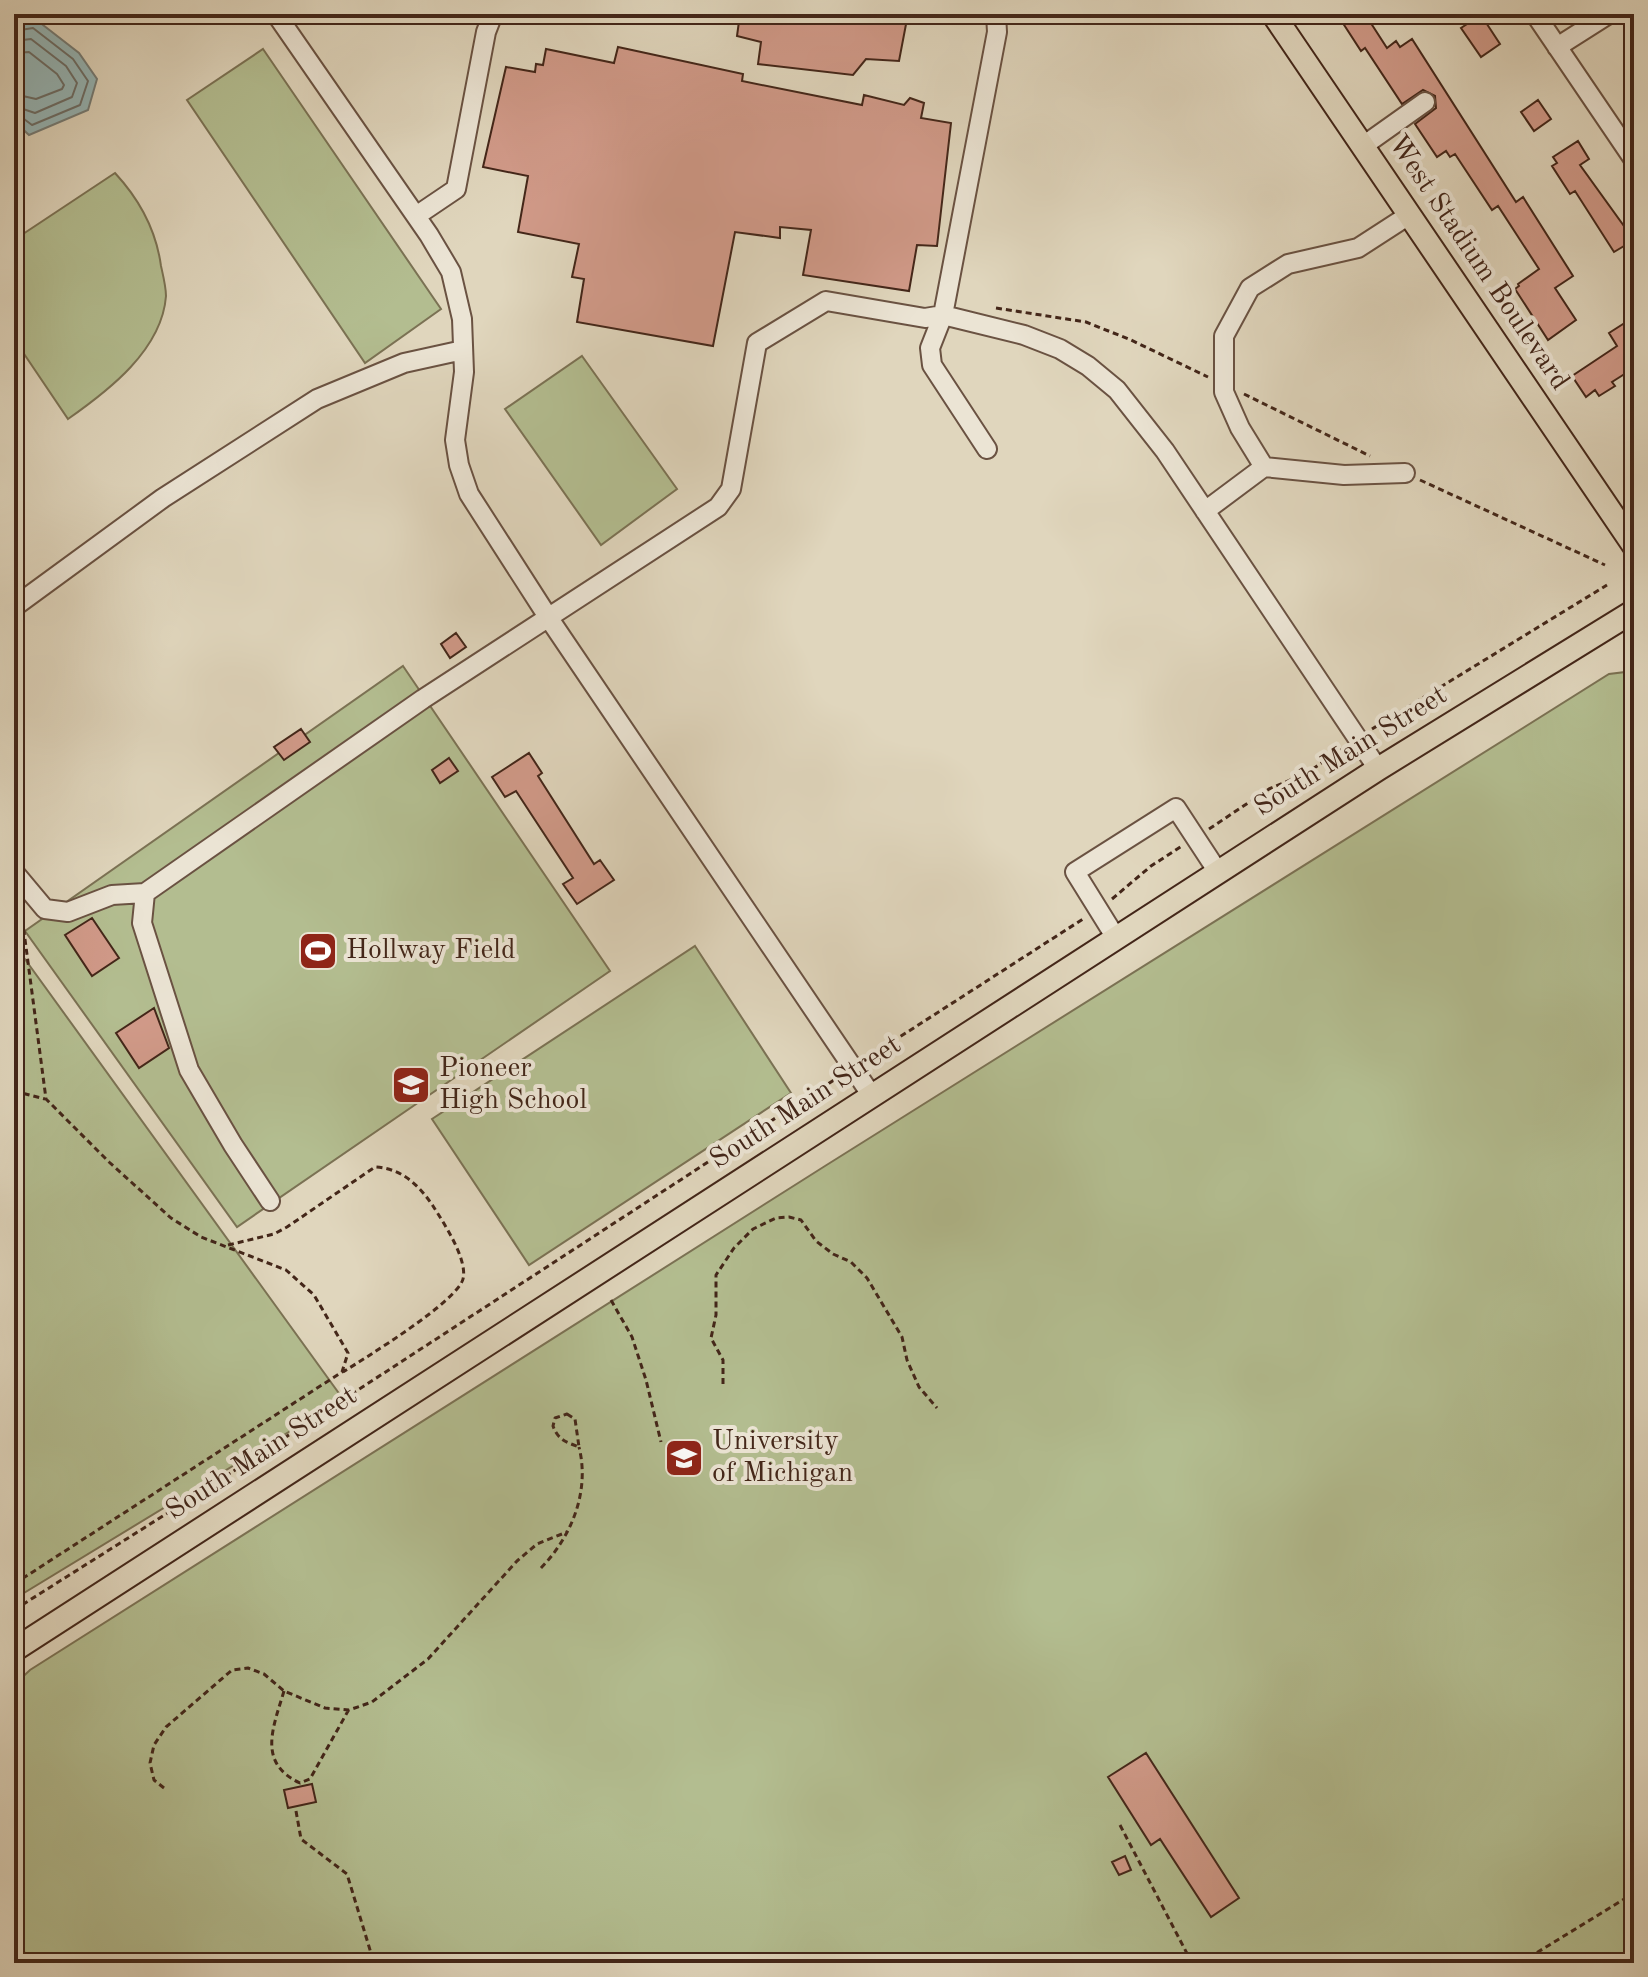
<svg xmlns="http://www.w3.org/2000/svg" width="1648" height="1977" font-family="'Old Standard TT',serif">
	<rect width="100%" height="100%" fill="#e0d6bd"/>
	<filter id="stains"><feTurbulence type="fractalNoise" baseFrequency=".0025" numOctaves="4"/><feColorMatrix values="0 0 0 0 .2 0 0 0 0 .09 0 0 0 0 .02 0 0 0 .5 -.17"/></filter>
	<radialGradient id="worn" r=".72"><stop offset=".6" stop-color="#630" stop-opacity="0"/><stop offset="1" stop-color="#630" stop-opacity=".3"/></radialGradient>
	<path fill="#b3bd90" stroke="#7b7254" stroke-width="2" d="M263,49l178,260 -76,54 -178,-263z
		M115,173c25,27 41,56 46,93 2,9 5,21 5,30 -4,54 -58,95 -98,123l-54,-80v-99z
		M582,356l95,133 -76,56 -96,-136z
		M403,666l207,305 -373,256 -212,-296z
		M1634,671v1292h-1602l-18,-26v-252l16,-15 795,-504 784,-492z
		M14,944l329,455 -329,200z
		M695,946l96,147 -262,172 -97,-146z"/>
	<path fill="#96b7b8" stroke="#757d78" stroke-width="2" d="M34,18l45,35 18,26 -9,31 -59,25 -15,-14v-97z"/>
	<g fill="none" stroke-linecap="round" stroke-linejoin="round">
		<path stroke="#6c6e68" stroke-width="2" d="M14,31l19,-3 40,31 15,22 -8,24 -48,20 -12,-9h-6
			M14,41l17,-2 35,27 11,17 -5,14 -37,16 -21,-7
			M14,53l15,-1 28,22 7,11 -2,4 -26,10 -22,-5"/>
	</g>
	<path fill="#d19a89" stroke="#432619" stroke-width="2" d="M740,14h127l40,5 -8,42 -33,-2 -13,16 -95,-11 3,-22 -24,-6z
		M1337,14h28l22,34 9,-7 4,6 12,-8 104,163 7,-5 50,79 -18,12 21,32 -28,20 -33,-51 4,-3 -1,-2 21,-15 -41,-63 -6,4 -37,-56 -5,3 -4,-6 -9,6 -22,-33 21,-16 -1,-12 -12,-6 -21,14 -37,-56 -4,3z
		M1481,15l19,29 -19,13 -20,-29z
		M618,47l125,27 -1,7 120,24 2,-10 40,10 6,-7 14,5 -3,15 30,5 -14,123 -20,-1 -8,46 -106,-16 8,-45 -31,-3v11l-45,-6 -22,114 -136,-24 7,-43 -12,-2 7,-33 -61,-12 10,-56 -45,-9 23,-100 29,5 1,-8 7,1 3,-16 68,14z
		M1538,100l13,19 -17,12 -13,-19z
		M1578,141l11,18 -9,6 54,75 -20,12 -39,-61 -5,3 -18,-28 5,-3 -4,-6z
		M1634,317v51l-22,14 3,4 -16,10 -4,-6 -9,7 -14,-21 45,-30 -8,-13z
		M456,633l10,14 -16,11 -9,-14z
		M301,729l9,13 -26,18 -10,-13z
		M529,753l13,20 -4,3 56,88 6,-4 14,20 -37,24 -14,-20 10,-6 -57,-87 -11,6 -13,-20z
		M449,758l9,13 -18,12 -8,-13z
		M92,918l27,40 -27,18 -27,-41z
		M154,1008l15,40 -30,20 -23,-35z
		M1146,1753l93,145 -28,19 -51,-78 -9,6 -43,-68z
		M312,1784l4,18 -28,6 -4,-18z
		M1125,1856l6,14 -12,5 -7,-13z"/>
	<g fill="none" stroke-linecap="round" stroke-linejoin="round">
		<g stroke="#6a5242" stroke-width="22">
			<path id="minor" d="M276,14l153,221 22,37 11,47 2,53 -9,68 4,25 10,29 79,123 324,479
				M1535,14l99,146
				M1557,47l52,-33
				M1363,146l62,-44
				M416,216l40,-27 30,-157 7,-18
				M987,449l-55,-84 -2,-17 13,-33 54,-283 -1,-18
				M1264,467l-24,-39 -16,-36v-56l26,-48 38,-24 70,-16 51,-33
				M1205,511l59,-44 80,8 61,-2
				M14,607l149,-109 154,-99 87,-36 59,-13
				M14,872l31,37 23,3 44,-17 33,-2
				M1116,938l-41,-66 101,-64 42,64
				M270,1201l-37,-56 -44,-75 -47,-147 3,-30 278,-194 295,-192 13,-18 26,-146 69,-42 99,17 18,-3 81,20 36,14 28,17 29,24 48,61 213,318"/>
		</g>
		<g stroke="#432619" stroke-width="26">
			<path id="major" d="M1273,14l361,532
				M14,1650l1364,-881 256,-158"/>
		</g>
		<path stroke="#432619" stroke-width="3" stroke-dasharray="6 4" stroke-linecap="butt" d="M996,308l90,14 45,18 77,37
			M1244,394l126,62
			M1420,480l185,85
			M1372,729l235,-144
			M1209,829l60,-40 38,-16 35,-24
			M1112,899l39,-33 31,-20
			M14,913l3,-12
			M867,1058l216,-139
			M14,1091l31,8
			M228,1245l46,-11 13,-7 88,-60c26,1 44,18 58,39 10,16 35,53 30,73 -6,23 -98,79 -120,93
			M611,1300l21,37 14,43 15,62
			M723,1384v-24l-12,-22 5,-23v-40l18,-27 19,-19 23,-11 13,-1 12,3 15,21 17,13 18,8 16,16 35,59 5,23 12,27 18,21
			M567,1414l8,5 4,28c-13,-5 -21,-7 -26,-21l2,-8z
			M541,1568c31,-32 49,-77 38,-121
			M14,1584l328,-212 6,-19 -34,-58 -28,-25 -85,-33 -30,-19 -62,-56 -63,-63 -25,-190
			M14,1610l198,-125 625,-407
			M284,1691c-11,37 -27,72 16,92l10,-4 38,-68
			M164,1788l-10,-8 -4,-17 4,-18 12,-18 66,-57 16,-2 16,6 20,17 41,17 24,2 23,-8 56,-43 89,-98 20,-17 30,-12
			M296,1811l5,28 46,35 27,89
			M1120,1825l72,138
			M1520,1963l114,-70"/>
		<use href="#minor" stroke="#ebe4d4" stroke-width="18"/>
		<use href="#major" stroke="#e0d6bd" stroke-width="22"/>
	</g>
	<defs>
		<g id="stadium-square" transform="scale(2)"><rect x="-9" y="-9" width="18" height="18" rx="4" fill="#8f2418" stroke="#ebe4d4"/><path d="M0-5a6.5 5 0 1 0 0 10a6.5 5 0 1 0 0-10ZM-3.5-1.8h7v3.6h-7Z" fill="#fff"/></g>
		<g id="school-square" transform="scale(2)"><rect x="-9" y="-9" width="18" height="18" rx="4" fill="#8f2418" stroke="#ebe4d4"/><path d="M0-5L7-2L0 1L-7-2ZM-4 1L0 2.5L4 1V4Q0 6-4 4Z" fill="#fff"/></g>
		<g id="university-square" transform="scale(2)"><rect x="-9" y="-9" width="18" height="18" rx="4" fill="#8f2418" stroke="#ebe4d4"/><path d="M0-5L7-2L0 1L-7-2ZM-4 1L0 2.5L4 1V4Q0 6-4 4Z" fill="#fff"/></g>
	</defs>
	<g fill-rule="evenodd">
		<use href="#stadium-square" x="318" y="951"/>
		<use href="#school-square" x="411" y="1085"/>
		<use href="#university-square" x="684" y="1458"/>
	</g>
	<g text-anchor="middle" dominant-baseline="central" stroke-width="8" stroke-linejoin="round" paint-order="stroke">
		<g font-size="28" fill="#432619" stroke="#ebe4d4">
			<text transform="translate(1478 263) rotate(56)">West Stadium Boulevard</text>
			<text transform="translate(1351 752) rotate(-32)">South Main Street</text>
			<text transform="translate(806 1103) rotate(-33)">South Main Street</text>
			<text transform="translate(262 1454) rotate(-33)">South Main Street</text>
		</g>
		<g font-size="28" fill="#432619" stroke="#ebe4d4" text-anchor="start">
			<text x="346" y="951">Hollway Field</text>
			<text x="439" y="1069">Pioneer<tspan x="439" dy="32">High School</tspan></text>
			<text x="712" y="1442">University<tspan x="712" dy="32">of Michigan</tspan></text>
		</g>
	</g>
	<rect width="1648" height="1977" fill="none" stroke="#e0d6bd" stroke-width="48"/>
	<rect x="16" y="16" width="1616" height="1945" fill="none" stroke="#432619" stroke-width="4"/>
	<rect x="24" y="24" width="1600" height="1929" fill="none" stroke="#432619" stroke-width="2"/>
	<rect width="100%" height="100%" filter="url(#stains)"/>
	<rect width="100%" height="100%" fill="url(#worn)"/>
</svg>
